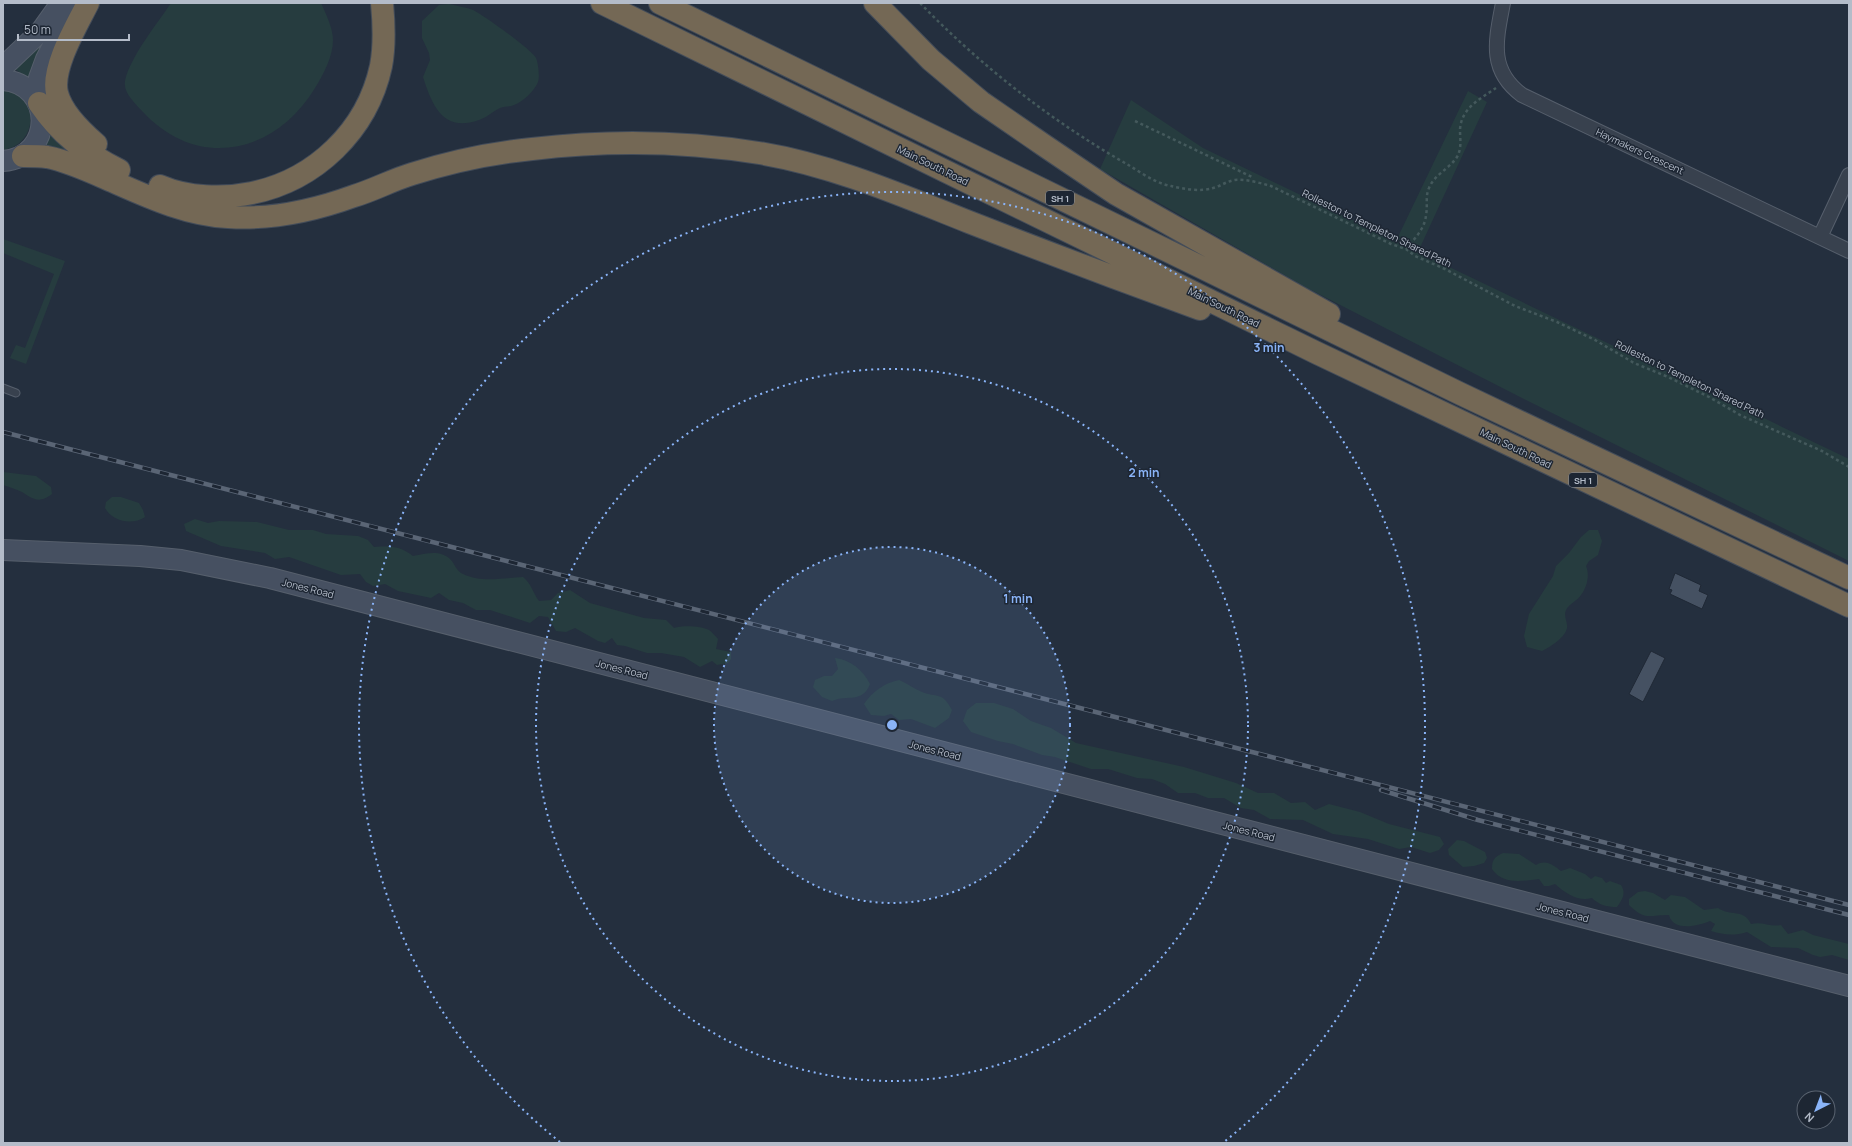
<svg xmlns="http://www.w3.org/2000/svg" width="1852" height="1146" font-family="Manrope,sans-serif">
	<rect width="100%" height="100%" fill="#242f3e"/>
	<path fill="#263c3f" d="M171,3h150c5,11 12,25 12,37 0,17 -10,35 -18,48 -40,66 -117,83 -172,24 -8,-9 -20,-19 -18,-31 5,-24 32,-57 46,-78z
		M449,4c8,2 16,3 24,6 9,4 58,39 63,48 2,4 4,19 2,24 -3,8 -15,20 -24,23 -4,2 -10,1 -14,3 -8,4 -14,10 -21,12 -36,13 -47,-15 -56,-43l7,-17 -1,-7 -7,-15v-17l17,-16z
		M53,25l-21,56 -17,-12z
		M3,90c5,1 11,2 15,5 23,17 12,52 -15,55z
		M1468,91l19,11 -69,150 431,207v102l-329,-164 -213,-109 -207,-119 31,-69 72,48 193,93z
		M51,134l32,23 -41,-8z
		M3,239l62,22 -39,103 -16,-6 6,-13 9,3 29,-74 -51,-21z
		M3,472l33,4 15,11 1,7c-13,10 -19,5 -30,-2 -6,-3 -13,-5 -19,-7z
		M112,497h9l18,6 4,7 2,7c-13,9 -33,4 -40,-9l1,-6z
		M195,519l13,4 11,-2 38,1 32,8h24l13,4 32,2 10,4 6,7c18,-1 25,-1 39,9 13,-2 27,-7 38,4 4,4 5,11 12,14 19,9 40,4 60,3 8,6 10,16 16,24l12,-1 7,-7 12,-3 20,13 54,15 22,2 8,8c8,-3 28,-2 35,2 3,2 6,6 9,9l-2,10 15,3v7l-3,4 -11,2 -5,-4 -12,6 -16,-10 -23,-4h-14l-22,-7 -8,-1 -5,-7 -7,5 -7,-2 -23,-13 -9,4 -10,-1 -8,-14 -9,-1 -9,7 -40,-13h-14l-13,-7 -14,-3 -10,-7 -8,5 -33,-7 -13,-7 -12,2 -7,-4 -6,-8 -19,1 -52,-18 -14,2 -10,-6 -44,-7 -35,-15 -2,-7z
		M1589,530h9l4,11 -4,14 -9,6 -3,5c4,9 1,21 -5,29 -4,6 -11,8 -15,15 -3,6 2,12 1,18 -2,10 -17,19 -25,23l-15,-4 -3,-11 5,-22 24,-38 3,-10 13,-13 12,-16z
		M835,658c16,2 28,12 35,26 -8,20 -22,10 -38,17l-10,-4 -9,-10 2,-7 9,-4h8l6,-7z
		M899,680c8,3 15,9 23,12 15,6 20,-1 30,18l-3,8 -14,10 -24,-9 -12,1 -8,-6 -7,2 -13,-1 -7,-11c8,-12 20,-21 35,-24z
		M976,703h18l19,6 18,12 20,7 25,15 108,24 52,16 22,10h16l17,10 14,-1 10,8 14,-6 31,8 29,12 51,13 4,7 -5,6 -9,3 -19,-6 -12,2 -31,-10 -35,-5 -30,-14 -33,-1 -16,-9 -13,-2 -17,-10h-16l-13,-5h-17l-13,-9 -13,-5 -15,-1 -29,-9h-17l-36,-12 -13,-2 -29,-11 -15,-3 -27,-9 -8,-11 4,-11z
		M1457,840l7,1 21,11 2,6 -3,5 -10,3 -11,1 -14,-12 -1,-6z
		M1503,853l16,1 17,11c10,-6 17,0 25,6l9,-3 15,6 6,5 4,-3 7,2 4,5 4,-2 11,4c5,8 2,14 -4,22 -10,0 -18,-2 -25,-9 -14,4 -27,-5 -37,-14l-6,2h-5l-5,-7c-17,2 -36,6 -47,-10 0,-9 2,-12 11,-16z
		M1645,891l8,2 12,7 6,-5 14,2 19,13 14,-2c13,9 25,0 33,16 11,-3 19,3 30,1l7,9 15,-4 10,5 36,9v16l-17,-5 -12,2 -7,-2 -15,-7 -27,-1 -24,-15c-13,4 -23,3 -36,-1l4,-7 -5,-3c-12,5 -37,11 -41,-6 -20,0 -24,6 -40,-10v-6l9,-7z"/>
	<path fill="#455162" stroke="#1f2835" d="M1675,573l26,12 -2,6 9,4 -6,14 -32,-15 2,-4 -3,-1z
		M1651,651l14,7 -22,44 -14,-8z"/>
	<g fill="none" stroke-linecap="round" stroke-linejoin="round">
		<g stroke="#565f6c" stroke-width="9">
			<path id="lane" d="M3,388l13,5"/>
		</g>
		<g stroke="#565f6c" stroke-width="16">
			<path id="street" d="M1503,3c-7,37 -15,67 19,92l327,156
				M1820,237l29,-62"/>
		</g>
		<g stroke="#565f6c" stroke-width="22">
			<path id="secondary" d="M3,67l38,-36 20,-28
				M3,80c51,4 52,77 0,81
				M39,103v-25l7,-19 29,-56
				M3,550l137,6 41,4 89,18 1579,408"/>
		</g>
		<g stroke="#434c59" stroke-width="24">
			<path id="highway" d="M88,3c-11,22 -37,65 -31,90 5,20 24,38 39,51
				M602,3l715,350 532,253
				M660,3l801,391 388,184
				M875,3l56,57 50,42 64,44 71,48 213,120
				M39,103c21,31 46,50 80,67
				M23,156c8,0 17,0 24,1 20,4 40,13 58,21 39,17 80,37 123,39 44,3 85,-6 126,-21 20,-6 38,-16 58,-22 38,-12 80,-21 120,-25 76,-9 152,-8 227,4 73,12 142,42 210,69 77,30 154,59 231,87
				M160,186c28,12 63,13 92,7 63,-13 115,-62 129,-127 4,-21 3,-42 1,-63"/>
		</g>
		<path stroke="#44595c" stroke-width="2.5" stroke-dasharray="3 3" stroke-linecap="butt" d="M920,3c60,62 130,117 205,160 14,8 29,20 46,23 12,3 30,6 42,2 8,-2 14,-7 22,-8 12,-1 25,3 36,6l120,58 15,5 9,7 30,13 70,37 42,16 38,18 39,23 34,14 41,20 31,18 82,36 27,16
			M1135,121l117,56
			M1406,249c8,-10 19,-20 20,-34 2,-9 -1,-18 3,-27 5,-13 20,-19 28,-31 5,-9 3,-18 3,-27 1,-22 20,-31 36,-42"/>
		<use href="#lane" stroke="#38414e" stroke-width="7"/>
		<use href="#street" stroke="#38414e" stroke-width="14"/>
		<use href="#secondary" stroke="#465061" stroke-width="20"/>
		<use href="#highway" stroke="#746855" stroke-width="22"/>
		<g stroke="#5a6575" stroke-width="4.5">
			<path id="rail" d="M3,432l1846,473
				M1381,790l97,30 371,95"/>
		</g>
		<use href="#rail" stroke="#1d2633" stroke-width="3" stroke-dasharray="9" stroke-linecap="butt"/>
	</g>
	<circle cx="892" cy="725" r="178" fill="#8ab4f8" fill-opacity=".12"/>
	<g fill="none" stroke="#8ab4f8" stroke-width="2" stroke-dasharray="2 4">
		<circle cx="892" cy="725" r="178"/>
		<circle cx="892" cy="725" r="356"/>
		<path d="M560 1142A533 533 0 1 1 1224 1142"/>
	</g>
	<g text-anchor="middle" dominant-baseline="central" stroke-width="3" stroke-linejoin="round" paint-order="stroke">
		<g fill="#1d2633" stroke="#878f9c" stroke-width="1">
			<rect x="1046" y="191" width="28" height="14" rx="3"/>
			<rect x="1569" y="473" width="28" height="14" rx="3"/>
		</g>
		<g font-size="9" font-weight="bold" fill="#b4bcc9">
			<text x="1060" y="198">SH 1</text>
			<text x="1583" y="480">SH 1</text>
		</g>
		<g font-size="10" fill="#b4bcc9" stroke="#1d2633">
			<text transform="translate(1640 151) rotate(25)">Haymakers Crescent</text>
			<text transform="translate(933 165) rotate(26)">Main South Road</text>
			<text transform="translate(1377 228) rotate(26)">Rolleston to Templeton Shared Path</text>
			<text transform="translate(1224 307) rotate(26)">Main South Road</text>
			<text transform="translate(1690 379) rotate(26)">Rolleston to Templeton Shared Path</text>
			<text transform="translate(1516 448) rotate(26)">Main South Road</text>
			<text transform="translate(308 588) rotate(14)">Jones Road</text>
			<text transform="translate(622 669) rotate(14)">Jones Road</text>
			<text transform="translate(935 750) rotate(14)">Jones Road</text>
			<text transform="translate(1249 831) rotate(14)">Jones Road</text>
			<text transform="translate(1563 912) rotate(14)">Jones Road</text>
		</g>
	</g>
	<circle cx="892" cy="725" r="6" fill="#8ab4f8" stroke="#1d2633" stroke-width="2"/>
	<g font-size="12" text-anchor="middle" font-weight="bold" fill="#8ab4f8" stroke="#1d2633" stroke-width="3" stroke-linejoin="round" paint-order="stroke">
		<text x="1269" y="352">3 min</text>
		<text x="1144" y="477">2 min</text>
		<text x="1018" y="603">1 min</text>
	</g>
	<rect width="1852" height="1146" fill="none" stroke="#b4bcc9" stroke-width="8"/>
	<g transform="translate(1816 1110) rotate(222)"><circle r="19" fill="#1d2633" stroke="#59626f"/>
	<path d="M0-3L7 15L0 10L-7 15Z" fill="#8ab4f8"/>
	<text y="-6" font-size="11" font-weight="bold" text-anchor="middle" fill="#b4bcc9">N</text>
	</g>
	<path d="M18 34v6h111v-6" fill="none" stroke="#b4bcc9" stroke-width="2"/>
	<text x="24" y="34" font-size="12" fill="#b4bcc9" stroke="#1d2633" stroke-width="3" paint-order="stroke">50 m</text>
</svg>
